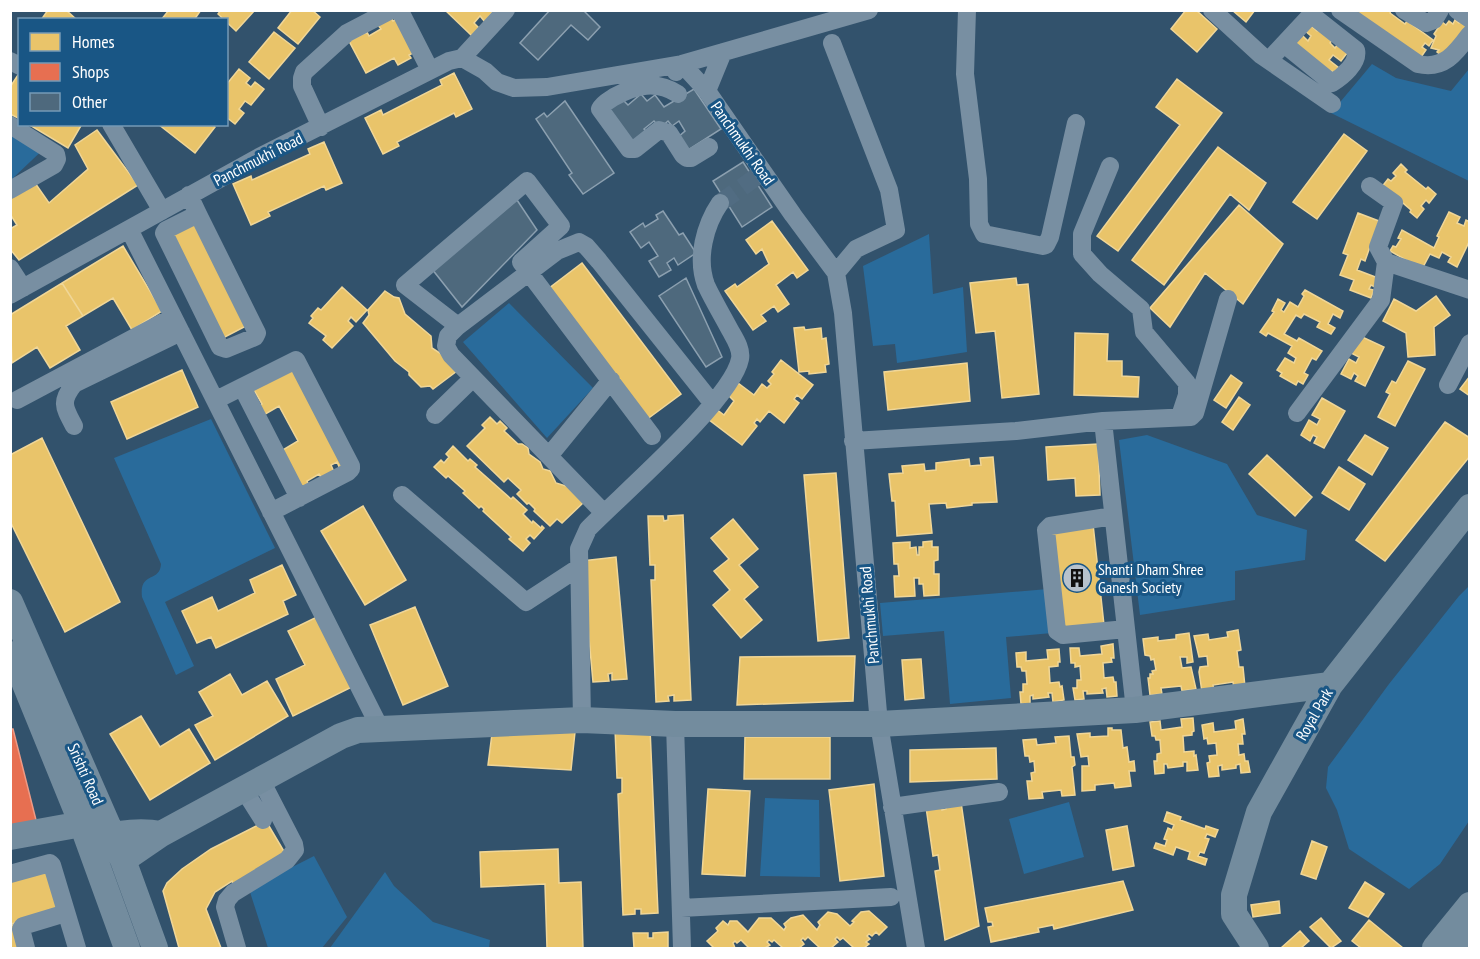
<svg xmlns="http://www.w3.org/2000/svg" width="1480" height="959" font-family="'PT Sans Narrow',sans-serif">
	<rect width="100%" height="100%" fill="#32526c"/>
	<path fill="#296b9b" d="M1372,64l24,14 55,13 18,-22v112l-138,-68z
		M10,117l41,25 -40,38h-1z
		M929,234l4,60 30,-7 4,65 -70,11 -2,-19 -22,2 -10,-80z
		M509,303l84,85 -46,50 -84,-96z
		M211,419l64,129 -110,54 29,64 -18,9 -34,-78c-3,-26 18,-14 19,-33l-47,-106z
		M1147,435l80,29 30,51 50,15 -2,30 -70,11v29l-95,15 -21,-175z
		M1469,586v235l-29,43 -31,25 -60,-40 -12,-39 -11,-22 2,-21 61,-83 70,-88z
		M1048,589l4,44 -46,4 5,61 -61,6 -6,-73 -61,5 -3,-33z
		M765,798l54,2 1,77 -60,-1z
		M1069,802l15,55 -60,17 -15,-55z
		M314,856l33,61 -25,31h-54l-19,-59z
		M385,872l9,14 39,36 57,18 -1,8h-159z"/>
	<path fill="#e9c46a" stroke="#f0d697" stroke-width="1.5" d="M48,10h18l11,10h-36z
		M169,10h32l-7,10h-33z
		M221,10h34l-19,21 -18,-17z
		M292,10h20l8,7 -22,27 -20,-16z
		M445,10h49l-9,12 -5,-6 -6,7 5,5 -7,8z
		M1186,10h10l21,19 -20,23 -26,-23z
		M1232,10h23l-9,12z
		M1348,10h43l-1,3 15,11 2,-3 26,19 -4,6 -4,-3 -3,4 4,3 -7,10z
		M400,17l17,34 -8,4 2,3 -13,7 -4,-7 -28,15 -17,-32 18,-9 2,4 12,-7 -3,-4 13,-7 2,3z
		M1462,19l8,6 -28,31 -5,-4 2,-2 -8,-2 5,-12 -2,-2 8,-12 4,3 3,-4 4,3 2,-4 4,3z
		M1309,24l8,7 3,-4 12,13 -2,3 5,5 3,-4 9,9 -6,8 -8,-6 -4,5 10,8 -4,6 -3,-3 -5,5 -35,-32 9,-10 7,7 3,-5 -7,-6z
		M274,32l21,16 -26,31 -20,-17z
		M239,69l11,9 -4,5 5,4 4,-5 9,7 -13,16 -6,-4 -6,8 5,4 -9,11 -9,-7v-32z
		M20,72v47l-10,-5v-27z
		M454,73l18,36 -16,8 -2,-4 -57,29 2,4 -16,8 -18,-36 16,-8 2,5 59,-30 -2,-5z
		M1177,79l45,34 -104,138 -21,-15 83,-111 -24,-18z
		M28,124h54l-14,24z
		M158,124h54l3,3 -20,26z
		M97,130l41,55 -119,75 -9,-11v-20l7,-4 -7,-11v-19l23,-15 16,23 39,-34 -13,-24z
		M1344,134l23,17 -50,68 -24,-17z
		M324,142l18,41 -16,7 -2,-4 -56,26 2,4 -19,9 -18,-41 18,-8 1,4 58,-26 -2,-5z
		M1218,147l48,36 -17,27 -19,-16 -66,91 -32,-25z
		M1401,164l6,6 -2,2 21,17 2,-2 8,7 -7,9 -3,-3 -5,6 3,3 -7,9 -7,-6 1,-2 -21,-18 -9,-4 7,-9 3,2 5,-5 -3,-3z
		M1239,205l44,39 -40,60 -38,-31 -35,54 -20,-19z
		M1449,212l11,5 -3,6 7,3 2,-6 4,2v18l-13,27 -9,-5 3,-5 -9,-5 -3,6 -9,-4 -8,15 -32,-18 3,-5 3,1 5,-8 -3,-1 4,-8 32,18 5,-11 -2,-1z
		M1358,213l21,8 -14,40 -4,-2 -4,11 21,8 -3,9 -4,-2 -2,4 5,1 -3,8 -21,-8 4,-10 -14,-5 8,-20 -5,-2z
		M197,218l53,106 -29,15 -53,-106z
		M772,221l36,49 -11,8 -4,-6 -17,13 13,19 -11,8 -4,-6 -13,9 5,6 -13,9 -28,-39 10,-7 2,3 32,-23 -7,-15 -6,5 -10,-14z
		M123,246l39,65 -30,19 -19,-32 -30,18 -21,-33z
		M582,263l99,131 -35,26 -98,-131z
		M1016,278l1,7 11,-1 11,110 -37,4 -7,-67 -19,2 -6,-50z
		M62,283l21,33 -17,10 14,24 -30,18 -13,-21 -25,16 -2,-48z
		M342,287l25,23 -11,12 -5,-5 -3,4 5,5 -21,22 -9,-8 3,-4 -17,-13 4,-5 -2,-2 7,-8 3,2z
		M1305,290l38,21 -3,7 -7,-4 -5,10 7,4 -4,6 -14,-7 3,-5 -16,-8 -3,4 -5,-3 -12,19 13,7 2,-3 23,13 -6,9 -4,-2 -8,15 4,2 -5,9 -5,-3 -2,4 -16,-9 2,-3 -5,-3 8,-12 9,5 2,-5 -8,-5 4,-7 -24,-13 -2,3 -6,-4 14,-20 -2,-1 6,-12 7,4 -4,7 3,2 6,-10 8,5 6,-11 -2,-2z
		M385,291l9,6 5,1 6,16 26,22 1,12 23,15 2,8 -24,18 -3,-3 -9,1 -12,-12v-3l-14,-11 -32,-38 6,-8 -1,-5z
		M1436,296l14,19 -16,12 1,28 -27,2 -2,-24 -23,-12 11,-22 22,12z
		M804,327l1,3 16,-2 1,11 4,-1 3,26 -4,1 1,7 -17,2v-3l-10,1 -5,-44z
		M1075,333l33,1 -1,27h15v15l17,1 -1,20 -64,-2z
		M1360,336l24,11 -19,39 -10,-5 3,-5 -4,-3 -3,6 -10,-5 8,-15 7,4 3,-6 -8,-4z
		M781,360l32,25 -11,14 -5,-4 -3,4 5,4 -15,20 -15,-12 -9,11 -3,-3 -3,4 3,3 -15,19 -34,-26 8,-10 8,6 10,-14 -5,-5 9,-13 16,12 8,-11 5,4 4,-4 -3,-3 6,-7 -2,-2z
		M1408,361l17,8 -30,57 -17,-9 12,-23 -4,-2 6,-11 4,2z
		M967,363l3,38 -82,9 -4,-38z
		M293,366l54,99 -7,4 -3,-7 -6,3 3,7 -12,7 -3,-5 -12,7 2,5 -8,4 -20,-39 17,-10 -19,-35 -17,10 -5,-10 5,-2 -7,-12 -5,3 -3,-4z
		M182,370l16,37 -71,32 -16,-37z
		M1231,375l11,8 -16,25 -12,-8z
		M1470,376v20l-10,-7z
		M1239,397l11,8 -17,25 -11,-8z
		M1322,398l23,13 -21,37 -10,-5 3,-6 -4,-2 -3,6 -9,-6 8,-15 8,5 3,-6 -8,-4z
		M490,417l7,7 3,-3 7,7 -3,3 14,13h4l6,4 1,6 11,8 3,7 7,2 6,12 16,5 12,14 -22,21 -5,-4 -7,7 -16,-15 1,-2 -6,-6 -2,1 -10,-10 4,-4 -13,-12 -4,4 -37,-36 18,-18 -3,-3z
		M1445,422l25,16v18l-85,105 -29,-21z
		M1365,435l23,13 -16,27 -24,-15z
		M42,438l78,164 -55,30 -55,-111v-66z
		M1098,444l2,51 -24,1 -1,-18 -27,2 -2,-33z
		M453,446l15,15 2,-2 7,6 -2,2 36,32 2,-2 14,13 -4,4 9,9 1,-2 8,7 1,-2 2,2 -10,11 -4,-4 -4,4 4,4 -7,8 -14,-12 2,-2 -28,-26 1,-2 -3,-3 -2,2 -16,-15 2,-2 -17,-15 -2,2 -12,-11 7,-7 3,3 5,-6 -3,-3z
		M1267,455l45,42 -17,19 -46,-42z
		M993,457l4,45 -25,1v2l-25,3 -1,-5 -17,1 3,29 -35,3 -2,-35h-3l-3,-27 14,-1 -1,-7 22,-2 1,7 11,-1v-7l33,-4 1,7 11,-1 -1,-7z
		M1339,467l26,17 -16,26 -27,-17z
		M836,473l13,165 -31,3 -14,-166z
		M363,506l43,74 -41,25 -44,-74z
		M683,515l8,185 -17,1v-6l-6,1 1,5 -13,1 -5,-122h4v-15h-5l-2,-49h15l1,5 4,-1v-4z
		M733,519l25,30 -19,16 19,22 -14,12 18,21 -21,18 -28,-33 17,-15 -16,-19 15,-12 -18,-21z
		M1093,524l11,101 -43,5 -11,-100z
		M932,541v6h6v13l-4,1v13h5v21l-15,1 -1,-12h-4v-6h-5l1,18 -20,1 -1,-21h5l-1,-12h-4l-1,-21 17,-1v6l6,-1 1,8h2v-8h4v-5z
		M616,557l11,122 -15,1v-7l-4,1 1,7 -16,1 -11,-121z
		M282,565l14,30 -13,6 5,13 -72,34 -5,-11 -14,6 -15,-32 30,-14 6,14 37,-18 -5,-13z
		M415,607l33,79 -45,19 -33,-80z
		M321,615l35,70 -63,31 -17,-37 29,-14 -17,-34z
		M1238,630l3,20 -4,1 2,16h4l2,20 -11,2 -1,-7 -20,3 1,5 -12,2 -3,-20 1,-5 8,-1 -1,-10 -8,1 -5,-21 14,-2 1,6 19,-3 -1,-5z
		M1189,633l4,29 -6,1v-6h-7l2,11 9,-1 5,22 -14,2 -1,-5 -20,2 1,6 -12,1 -2,-17h2v-4h3l-1,-3 4,-1 -2,-11 -3,1 -1,-4 -5,-1 -2,-16 15,-2v4l18,-2v-4z
		M1113,644l1,14h-3l1,4 -9,1 1,15 9,-1 1,5h2l1,14 -10,1 -1,-9 -4,1 1,4 -16,1v-3h-4l1,8 -9,1 -2,-12h4v-8h4l-1,-14 -5,1v-4h-4l-1,-15h9l1,8 22,-2 -1,-8z
		M1059,649l1,13h-2v4l-9,1 1,16 9,-1 1,5 2,-1 2,14 -11,2 -1,-9h-4l1,4 -16,2v-4l-3,1v8h-9l-1,-12h3v-8h4l-1,-13h-4l-1,-4h-4l-1,-14 10,-1v9l22,-2 -1,-9z
		M855,656l-2,45 -116,4 3,-48z
		M921,659l3,39 -19,2 -3,-40z
		M230,674l12,21 25,-14 21,35 -73,44 -20,-35 18,-9 -14,-24z
		M141,716l19,31 29,-18 21,34 -60,37 -40,-66z
		M1193,718l1,13 -2,1v3l-9,1 1,16 10,-1v5l2,-1 2,15 -11,1v-9h-4v4l-15,2 -1,-4h-3v9l-9,1 -1,-13h3v-7l4,-1 -1,-13h-4l-1,-4h-3l-2,-14 10,-1 1,9 21,-3 -1,-8z
		M1243,719l2,15h-3l1,10h-5l1,11 5,-1 1,7h3l2,11 -9,1 -1,-9 -4,1v3l-14,2v-5l-4,1 1,10 -10,1 -2,-14 3,-1 -1,-6 8,-1 -1,-12 -8,1 -1,-6 -3,1 -2,-14 11,-2 1,9 22,-3 -1,-8z
		M493,726l82,6 -4,38 -83,-5z
		M650,728l8,185 -17,1v-5h-6v5l-12,1 -5,-121 4,-1v-15h-5l-2,-49z
		M1108,728h4v2h9l2,18 4,-1 2,15 5,-1 1,10h-6l2,15 -16,2 -1,-5 -19,2v5l-13,1v-25h7l-1,-10 -7,1 -4,-23 13,-1v4l18,-1z
		M1069,736l2,21h3l1,8 -3,2 3,28 -13,1 -1,-6 -19,2 1,6 -14,1 -2,-18h5l-1,-8 4,-1 -1,-11 -4,1 -1,-6h-4l-2,-16 13,-1 1,6 19,-2 -1,-6z
		M745,737h85v42h-86z
		M996,748l1,31 -87,3v-32z
		M874,784l10,92 -44,5 -11,-91z
		M708,789l42,2 -5,85 -43,-2z
		M961,802l18,124 -34,14 -10,-69 5,-1 -2,-15 -5,1 -7,-49 16,-2v5l4,-1v-4z
		M1167,812l14,5 -1,3 25,9 1,-3 12,4 -3,7 -8,-3 -2,4 4,1 -5,14 -4,-1 -2,4 9,3 -2,6 -17,-6 2,-7 -14,-5 -3,8 -19,-7 2,-5 9,3 2,-6 -3,-1 4,-11 4,2 2,-5 -10,-4z
		M266,821l19,32 -51,33 -2,-5 -17,11 -9,17 15,39h-42l-16,-57 4,-8 15,-14 29,-20z
		M1127,826l7,40 -21,4 -7,-40z
		M1312,841l15,6 -11,32 -15,-5z
		M558,849l1,34 22,-1 2,66h-36l-2,-64 -64,3 -1,-35z
		M48,866l11,46 -48,12 -1,-49z
		M1123,881l10,29 -79,19 -1,-4 -15,3 1,4 -48,10 -3,-15 5,-1 -1,-4h-4l-3,-14z
		M1365,882l19,12 -16,23 -19,-9z
		M1279,901l1,12 -27,4 -2,-12z
		M869,911l18,16 -8,8 -3,-3 -4,4 -3,-2 -2,2 3,3 -4,3 3,2 -5,4h-10l-11,-10 -3,2 -3,-3 -2,2 3,3 -7,6h-11l-12,-11 -3,3 -2,-2 -2,2 3,4 -5,4h-16l-9,-8 -2,2 -3,-2 -2,2 3,3 -5,3h-16l-8,-8 -4,3 -2,-2 -2,2 2,5h-21l-7,-7 11,-10 -2,-3 7,-7 5,4 2,-4h7l11,11 11,-14h12l13,12 2,-3 -2,-3 7,-6 12,-3 14,15 3,-5 -2,-3 10,-10 9,2 13,12 4,-4 -2,-1 9,-9z
		M1321,918l20,23 -10,7 -21,-21z
		M1369,920l34,28h-42l-9,-7z
		M17,924l6,24h-13v-22z
		M1300,931l9,10 -8,7h-20z
		M668,932v16h-34l-1,-15h15v5h5v-5z"/>
	<path fill="#e76f51" stroke="#ee9a85" stroke-width="1.5" d="M10,729h3l24,95 -27,7z"/>
	<path fill="#4e697d" stroke="#8ca0b0" stroke-width="1.5" d="M550,10h33l17,17 -12,13 -17,-15 -33,35 -18,-17z
		M694,89l27,40 -36,23 -8,-14 8,-7 -6,-10 -7,5 -4,-5 -8,7 -6,-7 -10,8 3,3 -15,13 -27,-34 17,-12 6,6 13,-11 6,7 8,-6 9,12z
		M565,101l49,72 -31,21 -14,-19 3,-2 -36,-54 8,-6 3,4z
		M743,162l29,45 -30,20 -29,-46z
		M517,200l20,30 -75,77 -30,-38z
		M663,211l16,24 4,-2 13,20 -18,12 -4,-7 -7,5 4,7 -12,7 -10,-16 9,-5 -9,-14 -8,6 -11,-16 13,-9 2,4 13,-8 -2,-4z
		M686,278l36,79 -16,10 -47,-71z"/>
	<g fill="none" stroke-linecap="round" stroke-linejoin="round">
		<path stroke="#516c82" stroke-width="18" stroke-dasharray="18 9" stroke-linecap="butt" d="M720,203l36,-26"/>
		<path stroke="#788fa2" stroke-width="18" d="M398,10l3,3 29,57
			M967,10l-2,64 13,105 1,45 5,10 59,12 3,-1 4,-8 26,-114
			M1212,10l49,45 71,49
			M1340,10l78,54c26,6 38,-11 52,-30
			M1404,10l22,13 8,-3 6,-10
			M1457,10l13,9
			M832,43l57,147 7,40 -40,19 -20,24
			M462,58l44,-48
			M1269,60l39,-42 5,-2 43,34c3,13 -14,27 -24,33l-48,-39
			M10,61l10,5
			M676,72l6,-8 187,-54
			M707,91l16,-39
			M678,94c-22,-14 -42,-9 -64,3 -6,4 -11,6 -14,12l29,40h6l24,-19 10,3 14,22 4,3h4l18,-11
			M111,124l51,87
			M10,125l46,29 1,5 -3,6 -44,25
			M321,127l-19,-41v-8l2,-6 43,-39 44,-23
			M1110,166l-28,68v20l18,20 41,35 3,23 43,51v12l-7,21
			M1370,186l24,17 -16,44 8,15 84,28
			M189,195l9,19 59,119 -2,4 -29,12 -6,-2 -56,-114 2,-3 32,-16
			M129,229l251,499
			M10,268l13,20
			M10,295l249,-138 190,-96 13,-3 23,13 12,11 17,6 33,-1 135,-23 25,27 86,124 43,58 7,40 36,411 37,224
			M458,326l-53,-41 122,-104 34,45 -40,36 131,174
			M1448,385l22,-42
			M242,387l57,111
			M17,400l156,-83
			M216,400l80,-40 55,106v3l-3,3 -77,40
			M1297,413l84,-113 5,-38
			M435,415l38,-37
			M1103,421l32,289
			M74,426c-10,-19 -14,-24 0,-42l107,-52
			M853,441l163,-10 87,-10 88,-4 4,-4 33,-114
			M549,456l62,-76
			M402,495l124,107 52,-34
			M604,513l-153,-158 -5,-9 2,-10 10,-10 99,-75 22,-9 7,4 13,15 114,143
			M1113,516l-63,10 -4,4 11,101 6,4 63,-6
			M582,720l-3,-171 9,-20c33,-34 144,-129 152,-170 2,-10 -5,-20 -10,-29 -8,-15 -17,-30 -24,-45 -10,-27 -1,-60 14,-82
			M675,724l7,224
			M244,790l19,30
			M892,807l107,-15
			M10,874l40,-11 2,2 25,83
			M681,908l210,-11
			M26,948l-5,-19 2,-3 43,-13
			M237,948l-12,-41 2,-7 6,-7 54,-33 8,-10 -1,-6 -33,-64"/>
		<path stroke="#738c9e" stroke-width="26" d="M10,602l113,258 32,88
			M10,654l13,25 59,145 45,124
			M161,834l180,-98 17,-6 224,-10 93,4h204l256,-14 195,-25
			M10,837l72,-13
			M97,839c21,-6 42,-9 64,-5l-38,26
			M1256,948l-22,-34v-19l25,-83 71,-127 140,-178
			M1435,948l35,-43
			M1463,948l7,-8"/>
	</g>
	<defs>
		<g id="building-disc" transform="scale(1.5)"><circle r="9.5" fill="#b7c2cc" stroke="#195685"/><path d="M-4-6H4V6H1V3H-1V6H-4ZM-2.5-4.3h1.7v1.8h-1.7ZM.8-4.3h1.7v1.8H.8ZM-2.5-1h1.7V.8h-1.7ZM.8-1h1.7V.8H.8Z" fill="#111"/></g>
	</defs>
	<g fill-rule="evenodd">
		<use href="#building-disc" x="1077" y="578"/>
	</g>
	<g text-anchor="middle" dominant-baseline="central" stroke-width="6" stroke-linejoin="round" paint-order="stroke">
		<g font-size="16" fill="#fff" stroke="#195685">
			<text transform="translate(743 143) rotate(55)">Panchmukhi Road</text>
			<text transform="translate(258 159) rotate(-27)">Panchmukhi Road</text>
			<text transform="translate(869 615) rotate(-95)">Panchmukhi Road</text>
			<text transform="translate(1314 714) rotate(-60)">Royal Park</text>
			<text transform="translate(86 774) rotate(66)">Srishti Road</text>
		</g>
		<g font-size="16" fill="#fff" stroke="#195685" text-anchor="start">
			<text x="1098" y="569">Shanti Dham Shree<tspan x="1098" dy="18">Ganesh Society</tspan></text>
		</g>
	</g>
	<rect width="1480" height="959" fill="none" stroke="#ffffff" stroke-width="24"/>
	<rect x="18" y="18" width="210" height="108" fill="#195685" stroke="#759ab6" stroke-width="1.5"/>
	<rect x="30" y="33" width="30" height="18" fill="#e9c46a" stroke="#759ab6" stroke-width="1.5"/>
	<text x="72" y="48" font-size="18" fill="#ffffff">Homes</text>
	<rect x="30" y="63" width="30" height="18" fill="#e76f51" stroke="#759ab6" stroke-width="1.5"/>
	<text x="72" y="78" font-size="18" fill="#ffffff">Shops</text>
	<rect x="30" y="93" width="30" height="18" fill="#4e697d" stroke="#759ab6" stroke-width="1.5"/>
	<text x="72" y="108" font-size="18" fill="#ffffff">Other</text>
</svg>
